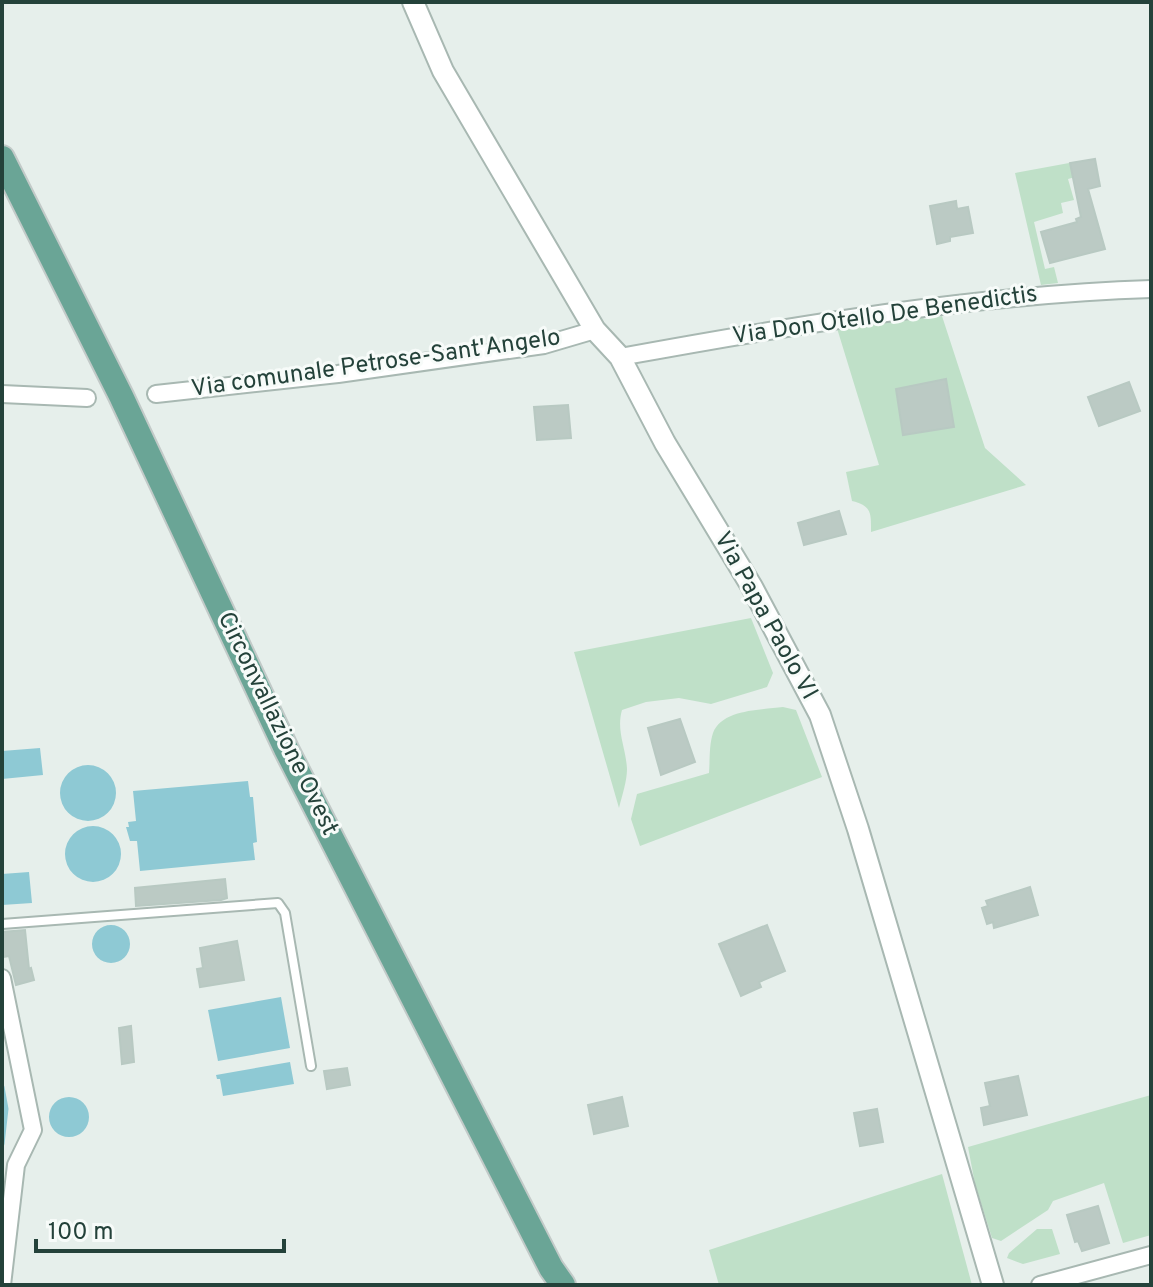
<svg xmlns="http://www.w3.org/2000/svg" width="1153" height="1287" font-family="Overpass,sans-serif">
	<rect width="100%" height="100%" fill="#e6efeb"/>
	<path fill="#bfe0c8" d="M1080,161l-1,15 -11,3 6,21 -13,3 2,10 -29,9 11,47 9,-2 4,16 -17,2 -26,-112z
		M918,316l7,3 17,-3 43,132 41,37 -155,47c0,-19 1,-26 -19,-31l-6,-29 33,-7 -43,-140z
		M751,618l22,55 -6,14 -56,17 -32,-6 -33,4 -24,8c-6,21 4,38 5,59 0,12 -5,27 -8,39l-45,-156z
		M783,707l13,3 26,67 -182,69 -9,-27 6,-25 72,-21c1,-13 0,-28 4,-40 9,-24 48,-23 70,-26z
		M1151,1095v140l-28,8 -19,-60 -51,18 -5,9 -47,31 -9,-3 -17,-54 -7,-37z
		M942,1174l30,111h-253l-10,-35z
		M1037,1229h15l8,25 -37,10 -16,-6 2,-5z"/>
	<path fill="#8ec9d4" d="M40,748l3,27 -41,4v-28z
		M60 793a28 28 0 1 1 56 0a28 28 0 1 1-56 0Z
		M248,781l2,16h3l4,45 -4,1 2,17 -115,11 -3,-30h-7l-4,-14h3l-1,-5 8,-1 -3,-30z
		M65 854a28 28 0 1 1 56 0a28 28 0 1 1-56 0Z
		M29,872l3,31 -30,2v-31z
		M92 944a19 19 0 1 1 38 0a19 19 0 1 1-38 0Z
		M281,997l9,51 -72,13 -10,-51z
		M290,1062l4,22 -71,12 -3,-17h-3l-1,-4z
		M49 1117a20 20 0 1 1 40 0a20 20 0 1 1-40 0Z"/>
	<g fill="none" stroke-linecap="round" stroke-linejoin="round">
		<path stroke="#8ec9d4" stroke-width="5" d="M2,1087l4,22 -4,35"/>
	</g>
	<path fill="#bbcac4" stroke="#b8c9c2" stroke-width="2" d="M1095,159l5,27 -12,3 17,60 -55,14 -9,-31 36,-10 -1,-3 5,-2 -11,-54z
		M956,201l1,8 11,-2 5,26 -23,4v4l-13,3 -7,-38z
		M946,379l8,48 -51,8 -7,-46z
		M1129,382l11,29 -41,15 -11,-29z
		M568,405l3,33 -34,2 -3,-33z
		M839,511l7,23 -42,11 -6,-22z
		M680,719l15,43 -34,13 -13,-47z
		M225,879l2,19 -6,2 -85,6 -1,-18z
		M1030,887l8,28 -44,13 -1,-6 -6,2 -5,-16 6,-2 -2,-5z
		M767,925l18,46 -26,11 2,5 -20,9 -22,-52z
		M25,930l4,39 2,-1 3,12 -18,5 -7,-29 -6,1 -1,-25z
		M237,941l7,39 -44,7 -3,-18 6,-1 -3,-20z
		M131,1026l3,36 -12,2 -3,-36z
		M347,1068l3,17 -23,4 -3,-18z
		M1018,1076l9,39 -43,10 -3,-17 9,-2 -5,-23z
		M622,1097l6,29 -34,8 -6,-29z
		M877,1109l6,33 -23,4 -6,-33z
		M1098,1206l11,37 -27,8 -4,-10 -3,1 -8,-27z"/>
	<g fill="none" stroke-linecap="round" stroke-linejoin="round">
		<g stroke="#a8b8b2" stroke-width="12">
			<path id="service" d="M2,924l276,-21 7,10 26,153"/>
		</g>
		<g stroke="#a8b8b2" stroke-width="20">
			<path id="minor" d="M620,357c175,-32 353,-62 531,-68
				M2,394l85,4
				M156,394l182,-20 206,-29 51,-15
				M2,978l31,152 -17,35 -14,120
				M1040,1285l111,-30"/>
		</g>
		<g stroke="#a8b8b2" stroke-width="24">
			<path id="tertiary" d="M413,2l30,69 152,259 25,27 45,86 87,144 68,128 38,114 135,456"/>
		</g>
		<g stroke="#c2cac8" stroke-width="28">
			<path id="primary" d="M2,158l119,238 165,353 265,519 12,17"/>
		</g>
		<use href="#service" stroke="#fff" stroke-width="8"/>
		<use href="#minor" stroke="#fff" stroke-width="16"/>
		<use href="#tertiary" stroke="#fff" stroke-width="20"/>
		<use href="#primary" stroke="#6aa596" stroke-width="24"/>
	</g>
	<g text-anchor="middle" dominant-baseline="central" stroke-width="6" stroke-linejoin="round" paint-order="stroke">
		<g font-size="24" fill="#24423a" stroke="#f7fbf9">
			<text transform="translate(885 316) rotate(-8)">Via Don Otello De Benedictis</text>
			<text transform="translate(376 364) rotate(-8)">Via comunale Petrose-Sant'Angelo</text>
			<text transform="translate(765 616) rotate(61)">Via Papa Paolo VI</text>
			<text transform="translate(277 724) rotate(64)">Circonvallazione Ovest</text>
		</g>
	</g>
	<rect width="1153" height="1287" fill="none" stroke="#24423a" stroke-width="8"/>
	<path d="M36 1239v12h248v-12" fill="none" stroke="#24423a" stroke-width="4"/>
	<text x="48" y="1239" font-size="24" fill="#24423a" stroke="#f7fbf9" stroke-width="6" paint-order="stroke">100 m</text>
</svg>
